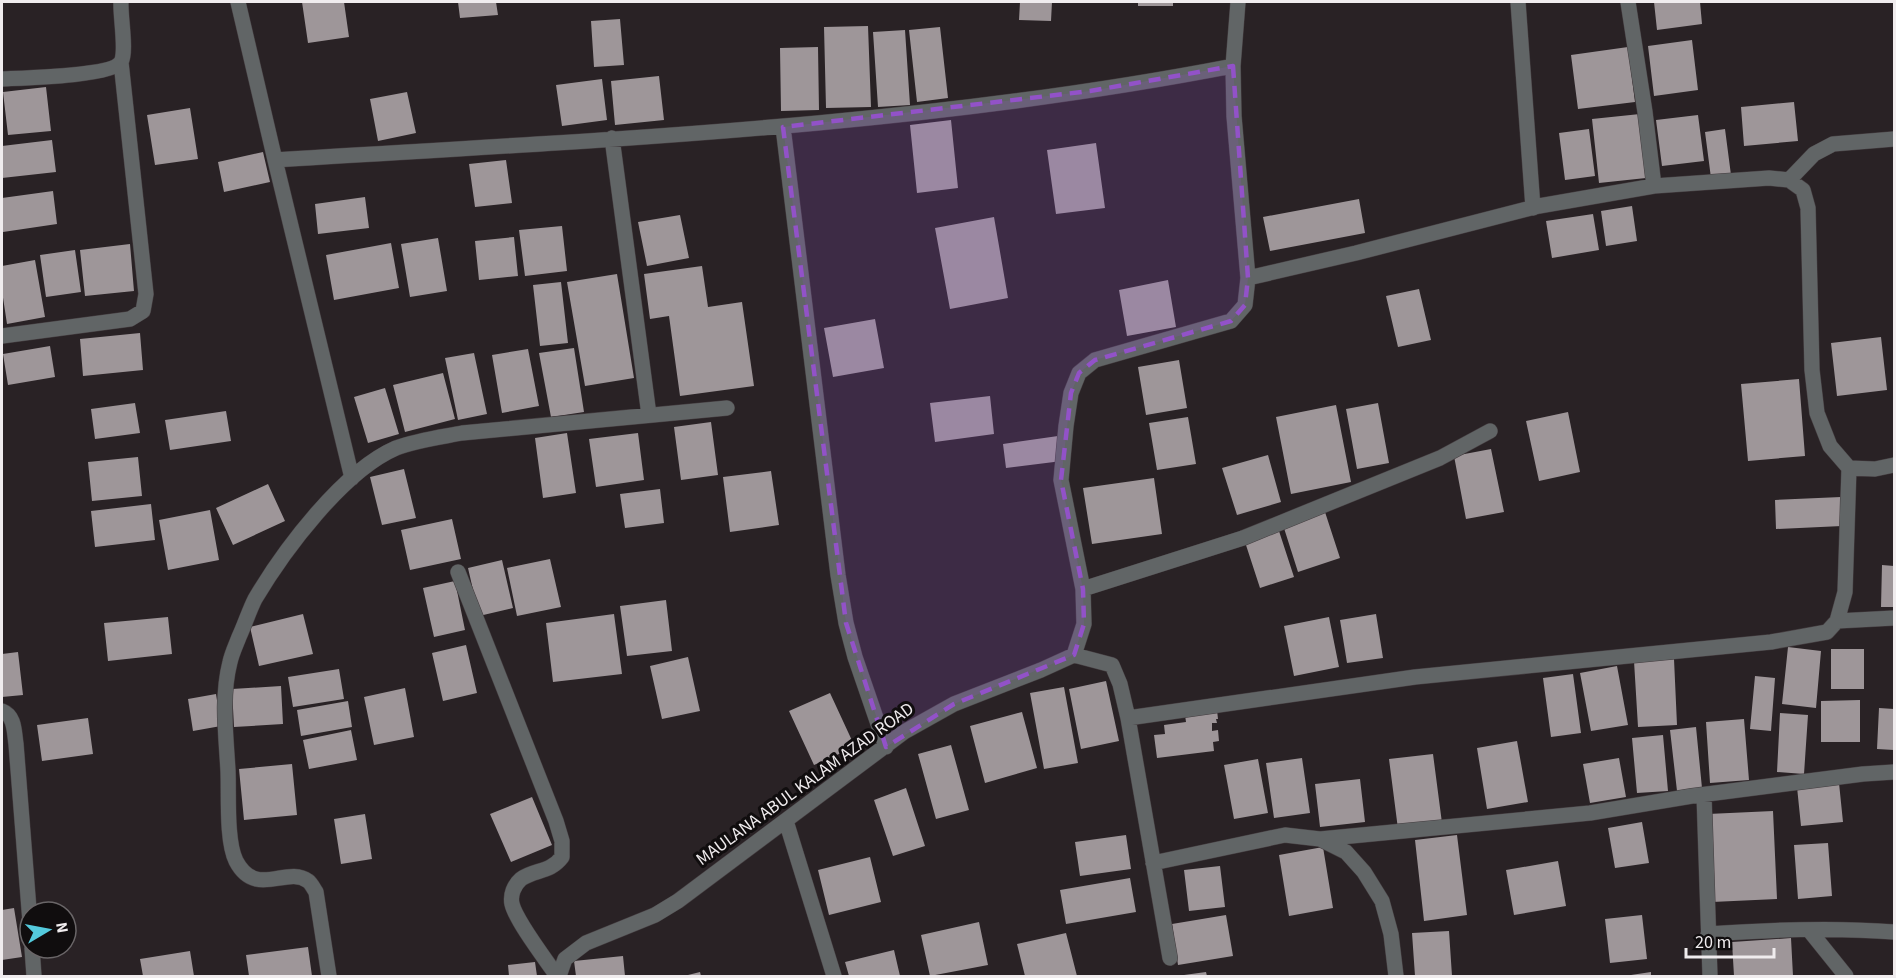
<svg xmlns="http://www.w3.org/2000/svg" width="1896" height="978" font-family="'Source Sans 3',sans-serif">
	<rect width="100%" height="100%" fill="#292225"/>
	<path fill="#9e9699" d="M302,2h42l5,35 -41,6z
		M458,2h38l2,13 -38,3z
		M1020,2h32l-1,19 -32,-1z
		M1138,2h35v4h-35z
		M1654,2h46l2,22 -45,6z
		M620,19l4,46 -30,2 -3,-46z
		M868,26l3,81 -45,1 -2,-81z
		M940,27l8,71 -31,4 -8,-72z
		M905,30l5,75 -32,2 -5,-75z
		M1692,40l6,50 -44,6 -6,-50z
		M818,47l1,63 -38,1 -1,-63z
		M1628,47l7,55 -57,7 -7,-54z
		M659,76l5,44 -49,5 -4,-44z
		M602,79l5,41 -45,6 -6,-41z
		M46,87l5,44 -43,4 -5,-43z
		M407,92l9,41 -38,8 -8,-42z
		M1794,102l4,39 -54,5 -3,-39z
		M190,108l8,51 -43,6 -8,-50z
		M1640,114l6,64 -47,5 -7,-64z
		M1698,115l6,46 -42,5 -6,-46z
		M951,120l7,68 -41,5 -7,-68z
		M1589,129l6,47 -30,4 -6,-47z
		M1725,129l6,46 -20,3 -6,-46z
		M52,140l4,32 -54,6v-32z
		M1096,143l9,65 -49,6 -9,-64z
		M263,152l7,30 -46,10 -6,-30z
		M506,160l6,43 -37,4 -6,-43z
		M53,191l4,33 -54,8 -1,-34z
		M365,197l4,31 -51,6 -3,-30z
		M1359,199l6,34 -95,18 -7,-34z
		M1632,206l5,35 -31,5 -5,-35z
		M1593,214l6,36 -47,8 -6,-37z
		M680,215l9,43 -42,8 -9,-44z
		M994,217l14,81 -58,11 -15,-81z
		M562,226l5,45 -42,5 -6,-46z
		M514,237l4,39 -39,4 -4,-39z
		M438,238l9,53 -37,6 -9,-53z
		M391,243l8,45 -65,12 -8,-45z
		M130,244l4,47 -49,5 -5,-46z
		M75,250l6,42 -35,5 -6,-42z
		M35,260l10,57 -38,7 -5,-33v-25z
		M702,266l6,41 34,-5 12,84 -74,10 -11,-80 -19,3 -6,-45z
		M617,274l17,104 -49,8 -18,-104z
		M1168,280l8,47 -49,9 -8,-46z
		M561,282l7,61 -28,3 -7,-61z
		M1419,289l12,51 -33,7 -12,-51z
		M875,319l9,49 -51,9 -9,-49z
		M140,333l3,37 -60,6 -3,-37z
		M1881,337l6,53 -50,6 -6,-53z
		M50,346l5,31 -47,8 -5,-31z
		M574,348l10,64 -33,5 -12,-64z
		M528,349l11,57 -37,7 -10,-58z
		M474,353l13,61 -29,6 -13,-62z
		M1179,360l8,48 -41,7 -8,-48z
		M443,373l12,46 -50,13 -12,-47z
		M1799,379l6,77 -57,5 -7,-77z
		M385,388l14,46 -31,9 -14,-46z
		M990,396l4,38 -59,8 -5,-39z
		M135,403l5,30 -45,6 -4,-30z
		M1378,403l11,60 -32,6 -11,-60z
		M1336,405l15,77 -60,12 -15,-77z
		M226,411l5,30 -61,9 -5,-30z
		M1568,412l12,60 -41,9 -13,-60z
		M1188,417l8,47 -39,6 -8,-47z
		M711,422l7,53 -37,5 -7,-53z
		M567,433l9,60 -33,5 -8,-60z
		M638,433l6,47 -48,7 -7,-48z
		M1058,436l4,25 -56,7 -3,-24z
		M1491,449l13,63 -38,7 -12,-63z
		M1268,455l13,47 -44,13 -15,-47z
		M138,457l4,39 -50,5 -4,-39z
		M404,469l12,49 -34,7 -12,-48z
		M771,471l8,54 -49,7 -7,-55z
		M1154,478l8,56 -70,10 -9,-56z
		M268,484l17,37 -52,24 -17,-37z
		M660,489l4,34 -39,5 -5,-34z
		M1841,497l1,29 -66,3 -1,-29z
		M151,504l4,36 -60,7 -4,-36z
		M210,510l9,50 -51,10 -9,-50z
		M1325,512l15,46 -42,14 -15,-47z
		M452,519l9,40 -51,11 -9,-40z
		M1279,531l15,46 -34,11 -15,-46z
		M550,559l11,48 -44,9 -10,-48z
		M502,560l11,48 -34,8 -11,-48z
		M1882,565l12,1v41h-13z
		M455,581l10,49 -31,7 -11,-49z
		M666,600l6,51 -45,5 -7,-50z
		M303,614l10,40 -54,12 -9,-39z
		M614,614l8,60 -69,8 -7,-59z
		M1376,614l7,44 -36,5 -7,-43z
		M168,617l4,37 -64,7 -4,-38z
		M1329,617l10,50 -45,9 -10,-50z
		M466,645l11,48 -34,8 -11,-48z
		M1788,647l33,4 -5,57 -34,-4z
		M1831,649h33v40h-33z
		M18,652l5,43 -21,2v-43z
		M688,657l12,54 -38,8 -12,-53z
		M1674,659l3,66 -39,2 -4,-66z
		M1617,666l11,59 -37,6 -11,-58z
		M339,669l5,30 -51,8 -5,-30z
		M1573,674l8,59 -30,4 -8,-59z
		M1755,676l20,2 -4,53 -21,-2z
		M1106,681l13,60 -38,8 -12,-60z
		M281,686l2,38 -49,3 -2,-38z
		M1064,687l14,76 -34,6 -14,-76z
		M405,688l9,49 -40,8 -10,-48z
		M830,693l25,54 -41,18 -25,-54z
		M216,694l5,32 -28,5 -5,-32z
		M1860,700v42h-39v-41z
		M348,701l4,26 -51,9 -4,-26z
		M1879,708l15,1v41l-17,-1z
		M1217,710l1,9h-2l1,4h-5v8l6,-1 1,11 -6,1 1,9 -57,7 -3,-23 11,-1 -1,-9 22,-3 -1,-7z
		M1022,712l15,56 -52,15 -15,-57z
		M1780,713l28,2 -4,59 -27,-2z
		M88,718l5,36 -51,7 -5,-36z
		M1744,719l5,61 -39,3 -4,-61z
		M1696,727l6,61 -25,3 -7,-61z
		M351,730l6,30 -48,9 -6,-29z
		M1663,735l5,56 -31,2 -5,-55z
		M1517,741l11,61 -41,7 -10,-61z
		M951,745l18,65 -33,9 -18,-65z
		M1433,754l9,69 -44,6 -9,-70z
		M1302,758l8,55 -36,5 -8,-55z
		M1619,758l7,39 -36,6 -7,-39z
		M1258,759l10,54 -34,6 -10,-54z
		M292,764l5,51 -53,5 -5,-51z
		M1360,779l5,43 -45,5 -5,-43z
		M1839,783l4,39 -42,4 -4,-39z
		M906,788l19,58 -32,10 -19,-56z
		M532,797l20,48 -41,17 -21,-48z
		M1773,811l4,88 -65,3 -4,-88z
		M365,814l7,45 -31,5 -7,-45z
		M1642,822l7,41 -34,5 -7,-40z
		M1126,835l5,34 -51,7 -5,-34z
		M1457,835l10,80 -43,6 -9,-81z
		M1828,843l4,53 -34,3 -4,-54z
		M1323,847l10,61 -44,8 -10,-61z
		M870,857l11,45 -52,13 -11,-45z
		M1558,861l8,45 -52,9 -8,-45z
		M1220,866l5,41 -36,4 -5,-41z
		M1130,878l6,34 -70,12 -6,-34z
		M14,908l8,49 -20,3v-50z
		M1226,915l7,41 -55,9 -6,-41z
		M1642,915l5,44 -37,4 -5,-44z
		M979,922l9,43 -58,11 -9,-41z
		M1449,931l3,45h-37l-3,-43z
		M1066,933l11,43h-52l-8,-32z
		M1791,938l2,38h-59l-2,-34z
		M308,947l4,29h-63l-3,-21z
		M894,950l6,26h-51l-4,-14z
		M190,951l4,25h-51l-3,-17z
		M623,956l2,20h-49l-2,-15z
		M535,962l2,14h-28l-1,-11z
		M700,972l1,4h-17z
		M1206,972l1,4h-23v-1z
		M1651,972v4h-20v-1z"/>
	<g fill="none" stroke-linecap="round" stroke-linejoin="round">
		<g stroke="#453e41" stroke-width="16">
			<path id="minor" d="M238,2l37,158c320,-20 643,-33 958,-94
				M1518,2l15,206
				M1628,2l17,110 9,74
				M2,79c19,-1 110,-3 119,-17 6,-10 -1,-47 0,-60
				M783,127l55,448 8,48 9,34 31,90
				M612,138l37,277
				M275,160l77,318
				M1789,180l25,-26 19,-10 61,-5
				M1248,278l108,-25 183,-47 115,-20 115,-8 20,2 14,10 5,18 4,162 5,43 13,33 19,22 26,1 19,-4
				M2,336l128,-17 13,-8 3,-17 -25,-232
				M458,572l98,249 6,20v16c-12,16 -27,12 -41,22 -7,6 -11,16 -9,25 4,17 34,56 45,72
				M1083,589l160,-51 197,-80 50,-27
				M1837,621l57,-3
				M1074,655l38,10 8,19 8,34 42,240
				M2,711c13,5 12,20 14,33l14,178
				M1128,718l287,-41 356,-35 56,-10 10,-11 8,-29 4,-124
				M1704,795l6,181
				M786,821l48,155
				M1320,839l270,-26 102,-17 171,-22 31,-2
				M1153,863l132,-28 35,4 26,13 18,20 18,29 9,33 5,42
				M1809,930l37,46
				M1708,934c62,-4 124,-7 186,-2
				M32,948l2,28
				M329,976l-13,-84c-2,-3 -5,-9 -8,-11 -21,-16 -52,18 -72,-20 -10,-20 -7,-67 -8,-90 -2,-36 -7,-74 2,-109 2,-9 6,-17 9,-25 6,-13 10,-26 16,-38 29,-49 88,-128 141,-151 21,-8 45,-11 66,-15l265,-25
				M559,976l6,-17 21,-16 69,-28 23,-14 226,-169 50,-28 87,-34 33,-15 10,-31 -1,-35 -22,-109 5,-54 5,-33 8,-20 16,-13 136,-39 14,-16 3,-27 -14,-162 -1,-50 5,-64"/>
		</g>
		<use href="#minor" stroke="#616566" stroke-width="15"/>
	</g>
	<path fill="#9252c8" fill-opacity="0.2" stroke="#9252c8" stroke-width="4.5" stroke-dasharray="12 8" stroke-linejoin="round" d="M1233,66l15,212 -3,27 -14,16 -136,39 -16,13 -8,20 -10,87 22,109 1,35 -10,31 -120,49 -68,43 -40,-124 -63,-496 307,-36z"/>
	<g text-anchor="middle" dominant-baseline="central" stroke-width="6" stroke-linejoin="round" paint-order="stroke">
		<g font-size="18" fill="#f0ecee" stroke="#100d0e">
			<text transform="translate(805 784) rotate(-36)">MAULANA ABUL KALAM AZAD ROAD</text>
		</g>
	</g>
	<rect width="1896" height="978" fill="none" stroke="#f0ecee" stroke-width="6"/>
	<g transform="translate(48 930) rotate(80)"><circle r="28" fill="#100d0e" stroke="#6a6668" stroke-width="1.5"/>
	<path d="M0-4.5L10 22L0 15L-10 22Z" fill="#54cadd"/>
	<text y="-9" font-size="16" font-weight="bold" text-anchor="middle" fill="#f0ecee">N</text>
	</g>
	<path d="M1686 948v9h88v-9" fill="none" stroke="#f0ecee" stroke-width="3"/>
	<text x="1695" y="948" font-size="18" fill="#f0ecee" stroke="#100d0e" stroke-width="4.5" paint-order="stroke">20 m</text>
</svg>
